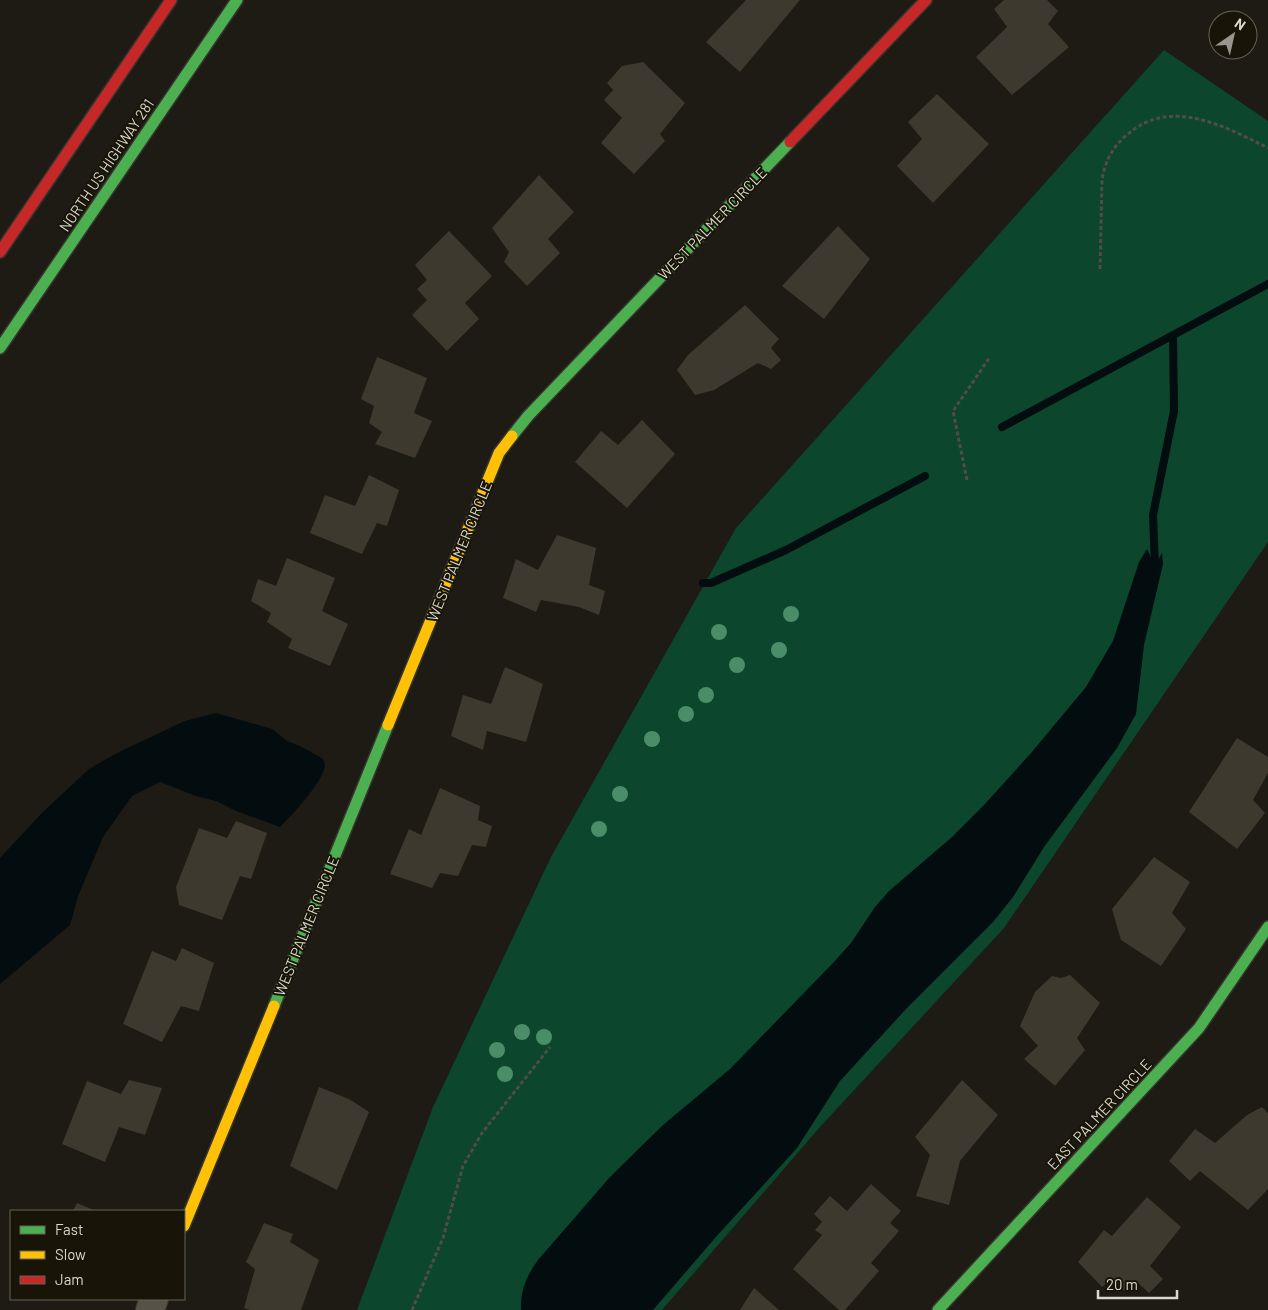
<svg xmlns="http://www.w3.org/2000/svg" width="1268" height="1310" font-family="Barlow,sans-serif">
	<rect width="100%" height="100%" fill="#1d1b14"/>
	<path fill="#0b462d" d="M1164,50l104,71v421l-264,386 -184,199 -158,183h-305l76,-203 118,-250 185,-329z"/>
	<path fill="#030c0e" d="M1147,549l8,17 7,-13 1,11 -19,81 -8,69 -19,34 -73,99 -31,50 -20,25 -87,87 -66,72 -43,67 -82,90 -62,72h-132c-1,-19 6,-35 17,-50l72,-83 53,-52 67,-56 103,-106 18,-20 24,-36 14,-16 62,-53 33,-33 47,-52 55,-66 27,-46 26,-79z
		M216,713l56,16 15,12 15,6 21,12c1,0 2,7 2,7 -3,17 -33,49 -45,61l-44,-16 -20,-10 -20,-5 -36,-14 -28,14 -29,41 -25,59 -8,29 -70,59v-126l43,-46 46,-43 30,-17 66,-31z"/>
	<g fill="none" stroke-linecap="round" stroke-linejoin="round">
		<path stroke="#030c0e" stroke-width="8" d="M1002,427l266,-143
			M1155,566l-2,-51 21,-104 -1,-76
			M703,583h8l75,-33 139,-74"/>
	</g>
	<path fill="#3e392e" d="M746,0h54l-60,72 -34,-30z
		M1004,0h43l11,11 -10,13 21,23 -57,48 -36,-38 31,-30 -13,-18z
		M643,62l42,41 -25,31 5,7 -31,33 -33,-31 21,-25 -18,-18 9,-10 -6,-7 15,-17z
		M937,94l52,50 -56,59 -36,-37 25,-27 -14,-17z
		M539,175l35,37 -26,27 12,14 -33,33 -23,-24 5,-10 -17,-24z
		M838,226l32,33 -46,60 -42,-33z
		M449,231l43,45 -27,27 14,16 -32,32 -35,-36 15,-15 -10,-11 10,-9 -12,-15z
		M745,305l34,34 -8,9 10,12 -10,9 -13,-6 -44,27 -19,5 -18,-25 11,-15z
		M377,357l50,21 -13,35 18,8 -17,37 -40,-14 7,-12 -13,-9 5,-17 -13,-7z
		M642,420l33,34 -48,54 -52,-46 26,-31 17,14z
		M369,475l30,15 -12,36 -10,-3 -15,31 -52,-21 15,-38 30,11z
		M557,535l39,13 -7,37 16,6 -6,24 -20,-8 -38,-7 -5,12 -33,-14 13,-39 22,11z
		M287,558l48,20 -13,33 26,13 -18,42 -42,-18 4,-9 -25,-17 4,-9 -20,-12 7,-22 18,7z
		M505,667l38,17 -17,58 -39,-11 -4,19 -32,-14 12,-41 28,9z
		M1237,738l31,19v16l-15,27 12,13 -28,36 -48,-37z
		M440,788l40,18 -2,14 14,6 -6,21 -14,-2 -14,31 -18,-3 -8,15 -42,-14 19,-45 12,6z
		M236,821l31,12 -16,46 -11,-3 -18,44 -43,-15 -3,-18 23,-59 28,10z
		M1154,857l36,25 -18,31 14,16 -25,37 -40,-26 -9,-31z
		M182,948l32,15 -15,48 -18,-5 -19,36 -39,-18 29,-73 24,10z
		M1070,975l30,28 -23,35 8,12 -30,36 -31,-27 14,-13 -18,-20 15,-34 17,-16 9,2z
		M129,1080l33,8 -17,47 -26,-8 -14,35 -43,-18 25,-63 34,13z
		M962,1080l36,35 -38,46 -11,44 -33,-9 14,-41 -15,-18z
		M319,1087l30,12 20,13 -32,78 -47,-24z
		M1262,1107l6,6v76l-20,21 -48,-39 -10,10 -21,-20 26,-32 20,14 32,-28z
		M871,1184l30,27 -11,12 9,8 -28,32 8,8 -34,39h-6l-46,-41 29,-34 -7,-5 7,-8 -8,-8 16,-18 17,15z
		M1147,1197l34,30 -31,39 13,13 -14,14 -14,-13 -10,11 -14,-12 -9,8 -24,-25 26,-32 8,6z
		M77,1203l19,8h-23z
		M264,1223l29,11 -3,8 29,18 -18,50h-51l-6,-2 11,-39 -9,-7z
		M754,1288l25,22h-39z"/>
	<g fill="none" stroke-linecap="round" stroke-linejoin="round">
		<g stroke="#36342f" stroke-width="30">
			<path id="street" d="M150,1310l4,-11"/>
		</g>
		<g stroke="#36342f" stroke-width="14">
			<path id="fast" d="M0,348l237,-348
				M512,436l16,-20 262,-274
				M274,1006l114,-281
				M938,1310l261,-282 69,-101"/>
		</g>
		<g stroke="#36342f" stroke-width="14">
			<path id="slow" d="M388,725l111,-272 13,-17
				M184,1226l90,-220"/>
		</g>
		<g stroke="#36342f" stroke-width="14">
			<path id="jam" d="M790,142l136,-142
				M0,252l171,-252"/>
		</g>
		<path stroke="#514d45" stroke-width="3" stroke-dasharray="4 2.5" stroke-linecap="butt" d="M1100,269l2,-89c3,-19 11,-34 26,-46 43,-37 96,-8 140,14
			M967,480l-14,-69 37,-54
			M412,1310l31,-72 20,-72 19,-33 68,-86"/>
		<use href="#street" stroke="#565247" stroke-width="28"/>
		<use href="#fast" stroke="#4caf50" stroke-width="11"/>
		<use href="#slow" stroke="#ffc107" stroke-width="11"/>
		<use href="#jam" stroke="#c62828" stroke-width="11"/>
	</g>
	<g fill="#4a8d68">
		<circle cx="791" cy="614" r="8"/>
		<circle cx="719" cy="632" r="8"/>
		<circle cx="779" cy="650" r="8"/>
		<circle cx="737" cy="665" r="8"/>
		<circle cx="706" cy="695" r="8"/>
		<circle cx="686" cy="714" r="8"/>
		<circle cx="652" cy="739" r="8"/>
		<circle cx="620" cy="794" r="8"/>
		<circle cx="599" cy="829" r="8"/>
		<circle cx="522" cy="1032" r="8"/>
		<circle cx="544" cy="1037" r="8"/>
		<circle cx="497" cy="1050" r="8"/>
		<circle cx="505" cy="1074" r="8"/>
	</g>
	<g text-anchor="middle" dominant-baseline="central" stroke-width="4" stroke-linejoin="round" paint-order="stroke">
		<g font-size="15" fill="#d9d7ce" stroke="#181508">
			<text transform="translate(106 165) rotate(-56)">NORTH US HIGHWAY 281</text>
			<text transform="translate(712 223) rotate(-46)">WEST PALMER CIRCLE</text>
			<text transform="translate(459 551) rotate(-68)">WEST PALMER CIRCLE</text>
			<text transform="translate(306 926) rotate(-68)">WEST PALMER CIRCLE</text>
			<text transform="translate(1099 1114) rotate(-47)">EAST PALMER CIRCLE</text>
		</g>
	</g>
	<rect x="10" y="1210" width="175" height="90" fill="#181508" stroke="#656357"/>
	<rect x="20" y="1226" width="25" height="8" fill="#4caf50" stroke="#656357"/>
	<text x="55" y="1235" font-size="15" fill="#d9d7ce">Fast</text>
	<rect x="20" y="1251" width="25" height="8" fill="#ffc107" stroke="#656357"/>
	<text x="55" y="1260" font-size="15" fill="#d9d7ce">Slow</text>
	<rect x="20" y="1276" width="25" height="8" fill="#c62828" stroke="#656357"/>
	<text x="55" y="1285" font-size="15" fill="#d9d7ce">Jam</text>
	<g transform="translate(1233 35) rotate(34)"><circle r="24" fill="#181508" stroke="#656357"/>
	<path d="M0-4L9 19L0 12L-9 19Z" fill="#97958d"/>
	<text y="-8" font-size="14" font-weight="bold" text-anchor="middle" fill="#d9d7ce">N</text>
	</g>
	<path d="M1098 1290v8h79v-8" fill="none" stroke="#d9d7ce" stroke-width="2.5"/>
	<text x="1106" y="1290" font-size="15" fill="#d9d7ce" stroke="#181508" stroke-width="4" paint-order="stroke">20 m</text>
</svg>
